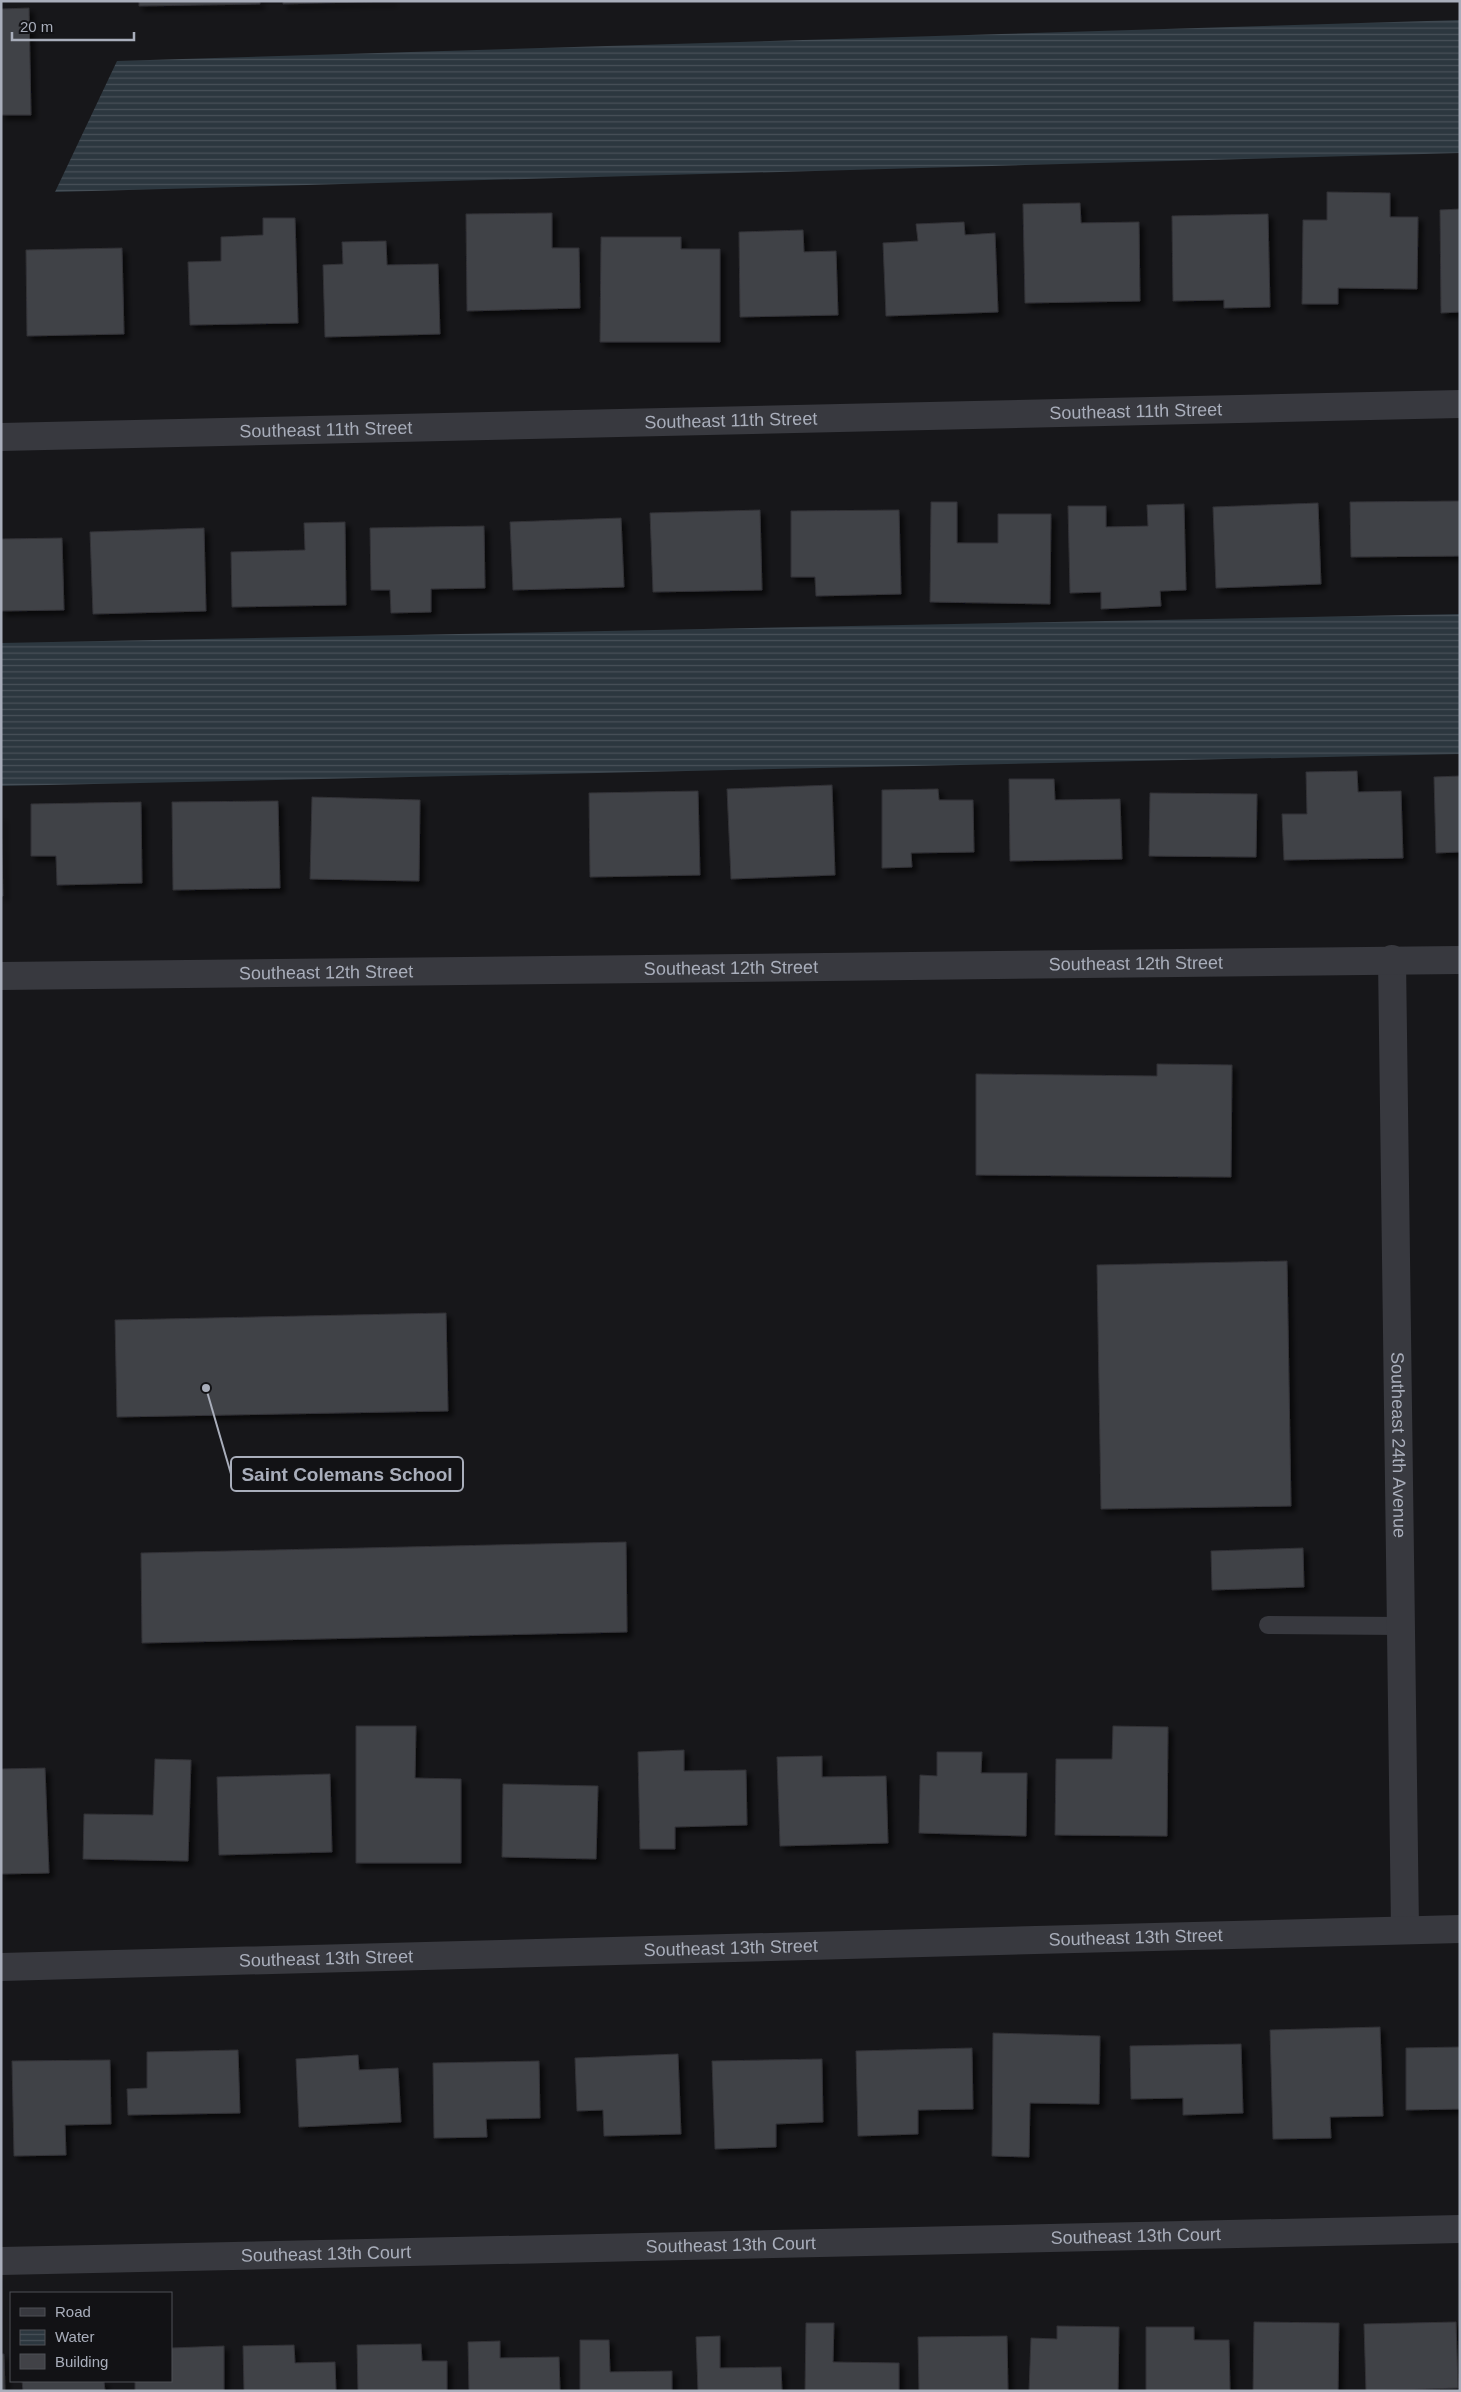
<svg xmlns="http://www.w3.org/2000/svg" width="1461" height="2392" font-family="Arial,sans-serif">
	<defs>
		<pattern id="water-rules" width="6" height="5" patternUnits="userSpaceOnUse" patternTransform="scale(1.25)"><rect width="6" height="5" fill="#2c373f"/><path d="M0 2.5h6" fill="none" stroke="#485159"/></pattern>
		<filter id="shadow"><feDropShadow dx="4.5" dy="4.5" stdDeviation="2.5" flood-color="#0009"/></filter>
	</defs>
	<rect width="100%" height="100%" fill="#17171a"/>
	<path fill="url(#water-rules)" d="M1460,20v133l-1405,39 62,-131z
		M1460,614v140l-1459,32v-143z"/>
	<path fill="#414247" stroke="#313136" filter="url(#shadow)" d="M139,1h121v3l-121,2z
		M283,1h110l-110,3z
		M29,8l2,107h-30v-106z
		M1327,192l63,1v24h28l-1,72 -79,-1v16h-36l1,-84h24z
		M1080,203l1,20 58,-1 1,79 -115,2 -2,-99z
		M1460,209v103l-19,1 -1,-103z
		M552,213v35h27l1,60 -113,3 -1,-97z
		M1268,214l2,93 -46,1v-8l-51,1 -1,-85z
		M263,218h32l3,105 -108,2 -2,-63 33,-1v-24l42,-2z
		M964,222l1,13 30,-2 3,79 -112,4 -3,-73 35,-2 -2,-17z
		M803,230l1,22 32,-1 2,64 -98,2 -1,-85z
		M601,237h80v12h39v93h-120z
		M386,241l1,24 51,-1 2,70 -115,3 -2,-72 20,-1 -1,-22z
		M122,248l2,86 -97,2 -1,-86z
		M1460,501v55l-109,1 -1,-55z
		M931,502h26v41h41v-29h53l-1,90 -120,-2z
		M1318,503l3,81 -105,4 -3,-81z
		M1184,504l2,86 -26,1 1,15 -60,3v-17l-31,1 -2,-87h38v21l42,-1 -1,-21z
		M760,510l2,80 -109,2 -3,-79z
		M899,510l2,84 -85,2 -1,-19h-24v-66z
		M621,518l3,69 -111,3 -3,-68z
		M345,522l1,83 -114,2 -1,-55 74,-2 -1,-27z
		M484,526l1,62 -54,1v23l-40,1 -1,-23h-19l-1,-62z
		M204,528l2,83 -113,3 -3,-82z
		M62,538l2,72 -63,1v-72z
		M1357,771l1,21 43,-1 2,67 -119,2 -2,-46h25l-1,-42z
		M1460,776v76l-24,1 -2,-76z
		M1009,779h45l1,21 65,-1 2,60 -112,2z
		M832,785l3,90 -104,4 -4,-90z
		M938,789l1,11h34l1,52 -63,1 1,14 -30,1v-78z
		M698,791l2,84 -110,2 -1,-84z
		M1150,793l107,1 -1,63 -107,-1z
		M312,797l108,3 -1,81 -109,-2z
		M278,801l2,87 -107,2 -1,-88z
		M141,802l1,81 -85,2 -1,-29h-25v-52z
		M1,816l2,80h-2z
		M1157,1064l75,1 -1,112 -255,-2v-101l181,2z
		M1287,1261l4,245 -190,3 -4,-244z
		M446,1313l2,98 -331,6 -2,-97z
		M626,1542l1,90 -485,11 -1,-90z
		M1303,1548l1,39 -92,3 -1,-39z
		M356,1726h60l-1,52 46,1v84h-105z
		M1113,1726l55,1 -1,109 -112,-1 1,-76h56z
		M684,1750v21l62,-1 1,55 -72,2v22h-35l-2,-97z
		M937,1752h45l-1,21h46l-1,63 -107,-3 1,-58 17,1z
		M822,1756v21l64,-1 2,67 -108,3 -3,-89z
		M155,1759l36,1 -3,101 -105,-2 1,-45 69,1z
		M45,1768l4,105 -48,1v-105z
		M330,1774l2,78 -113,3 -2,-78z
		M503,1784l95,2 -2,73 -94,-2z
		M1380,2027l3,89 -53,1 1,21 -58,1 -3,-109z
		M993,2033l107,3 -1,68 -69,-1 -1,54 -37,-1z
		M1241,2044l2,69 -60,2v-17l-52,1 -1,-53z
		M1460,2047v62l-54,1v-62z
		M972,2048l1,61 -55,1v24l-60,2 -2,-85z
		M238,2050l2,63 -112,2 -1,-26 20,-1v-36z
		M678,2054l3,80 -77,2 -1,-26 -26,1 -2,-53z
		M358,2055l1,15 39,-2 3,54 -102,5 -3,-68z
		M822,2059l1,63 -47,2v23l-61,2 -3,-88z
		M110,2060l1,64 -46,1 1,30 -52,1 -2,-95z
		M539,2061l1,57 -54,1 1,18 -53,1 -1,-75z
		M1254,2322l85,1 -1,68h-85z
		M1456,2322l2,66 -92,3 -2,-67z
		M806,2323h28l-1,39 66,1v28h-94z
		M1057,2326l62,1 -1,64h-89l2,-53 26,1z
		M1146,2327h48v13h35l1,51h-84z
		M720,2336v32l61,-1 1,24h-84l-2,-54z
		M1007,2336l1,55h-89l-1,-54z
		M580,2340h29l1,32 62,-1v20h-92z
		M500,2341v17l59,-1 1,34h-91l-1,-49z
		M421,2344l1,17h25v30h-89l-1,-46z
		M294,2345l1,18 40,-1 1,29h-92l-1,-45z
		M224,2346v45h-89v-10h36v-33z
		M1,2354h3l1,37h-4z
		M22,2381h82l1,10h-82z"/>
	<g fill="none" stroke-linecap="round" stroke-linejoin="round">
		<path stroke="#38393f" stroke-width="18" d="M1268,1625l132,1"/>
		<g stroke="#38393f" stroke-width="28">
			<path id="s1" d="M1,437l1459,-33"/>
			<path id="s2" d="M1392,959l13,971"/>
			<path id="s3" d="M1,976l1459,-16"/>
			<path id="s4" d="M1,1967l1459,-38"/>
			<path id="s5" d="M1,2261l1459,-32"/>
		</g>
	</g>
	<g text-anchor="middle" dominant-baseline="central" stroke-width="4" stroke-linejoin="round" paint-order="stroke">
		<g font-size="18" fill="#a9aebb" stroke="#121215">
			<text stroke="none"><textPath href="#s1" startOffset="1135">Southeast 11th Street</textPath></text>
			<text stroke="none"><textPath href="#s1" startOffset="730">Southeast 11th Street</textPath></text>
			<text stroke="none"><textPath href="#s1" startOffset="325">Southeast 11th Street</textPath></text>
			<text stroke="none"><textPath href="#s3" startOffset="1135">Southeast 12th Street</textPath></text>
			<text stroke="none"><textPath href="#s3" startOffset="730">Southeast 12th Street</textPath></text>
			<text stroke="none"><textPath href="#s3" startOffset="325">Southeast 12th Street</textPath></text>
			<text stroke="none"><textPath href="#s2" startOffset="486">Southeast 24th Avenue</textPath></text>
			<text stroke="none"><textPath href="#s4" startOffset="1135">Southeast 13th Street</textPath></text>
			<text stroke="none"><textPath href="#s4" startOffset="730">Southeast 13th Street</textPath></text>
			<text stroke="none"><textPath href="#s4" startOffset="325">Southeast 13th Street</textPath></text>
			<text stroke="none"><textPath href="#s5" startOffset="1135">Southeast 13th Court</textPath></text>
			<text stroke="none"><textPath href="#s5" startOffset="730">Southeast 13th Court</textPath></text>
			<text stroke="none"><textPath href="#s5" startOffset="325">Southeast 13th Court</textPath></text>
		</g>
	</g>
	<path fill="none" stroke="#a9aebb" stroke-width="2" d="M206 1388L231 1474"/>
	<circle fill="#a9aebb" stroke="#121215" stroke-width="2" cx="206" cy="1388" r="5"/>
	<rect fill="#121215" stroke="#a9aebb" stroke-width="2" x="231" y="1457" width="232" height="34" rx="5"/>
	<g font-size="19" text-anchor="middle" font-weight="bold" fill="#a9aebb">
		<text x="347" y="1481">Saint Colemans School</text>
	</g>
	<rect width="1461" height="2392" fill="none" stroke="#a9aebb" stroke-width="5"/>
	<rect x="10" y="2292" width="162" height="90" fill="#121215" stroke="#4e5057"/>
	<rect x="20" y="2308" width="25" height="8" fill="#38393f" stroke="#4e5057"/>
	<text x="55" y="2317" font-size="15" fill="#a9aebb">Road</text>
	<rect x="20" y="2330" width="25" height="15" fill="url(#water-rules)" stroke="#4e5057"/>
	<text x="55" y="2342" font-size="15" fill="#a9aebb">Water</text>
	<rect x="20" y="2354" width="25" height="15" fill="#414247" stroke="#4e5057"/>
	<text x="55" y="2367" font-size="15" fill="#a9aebb">Building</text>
	<path d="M12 32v8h122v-8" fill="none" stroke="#a9aebb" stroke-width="2.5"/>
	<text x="20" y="32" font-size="15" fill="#a9aebb" stroke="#121215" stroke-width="4" paint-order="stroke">20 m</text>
</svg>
